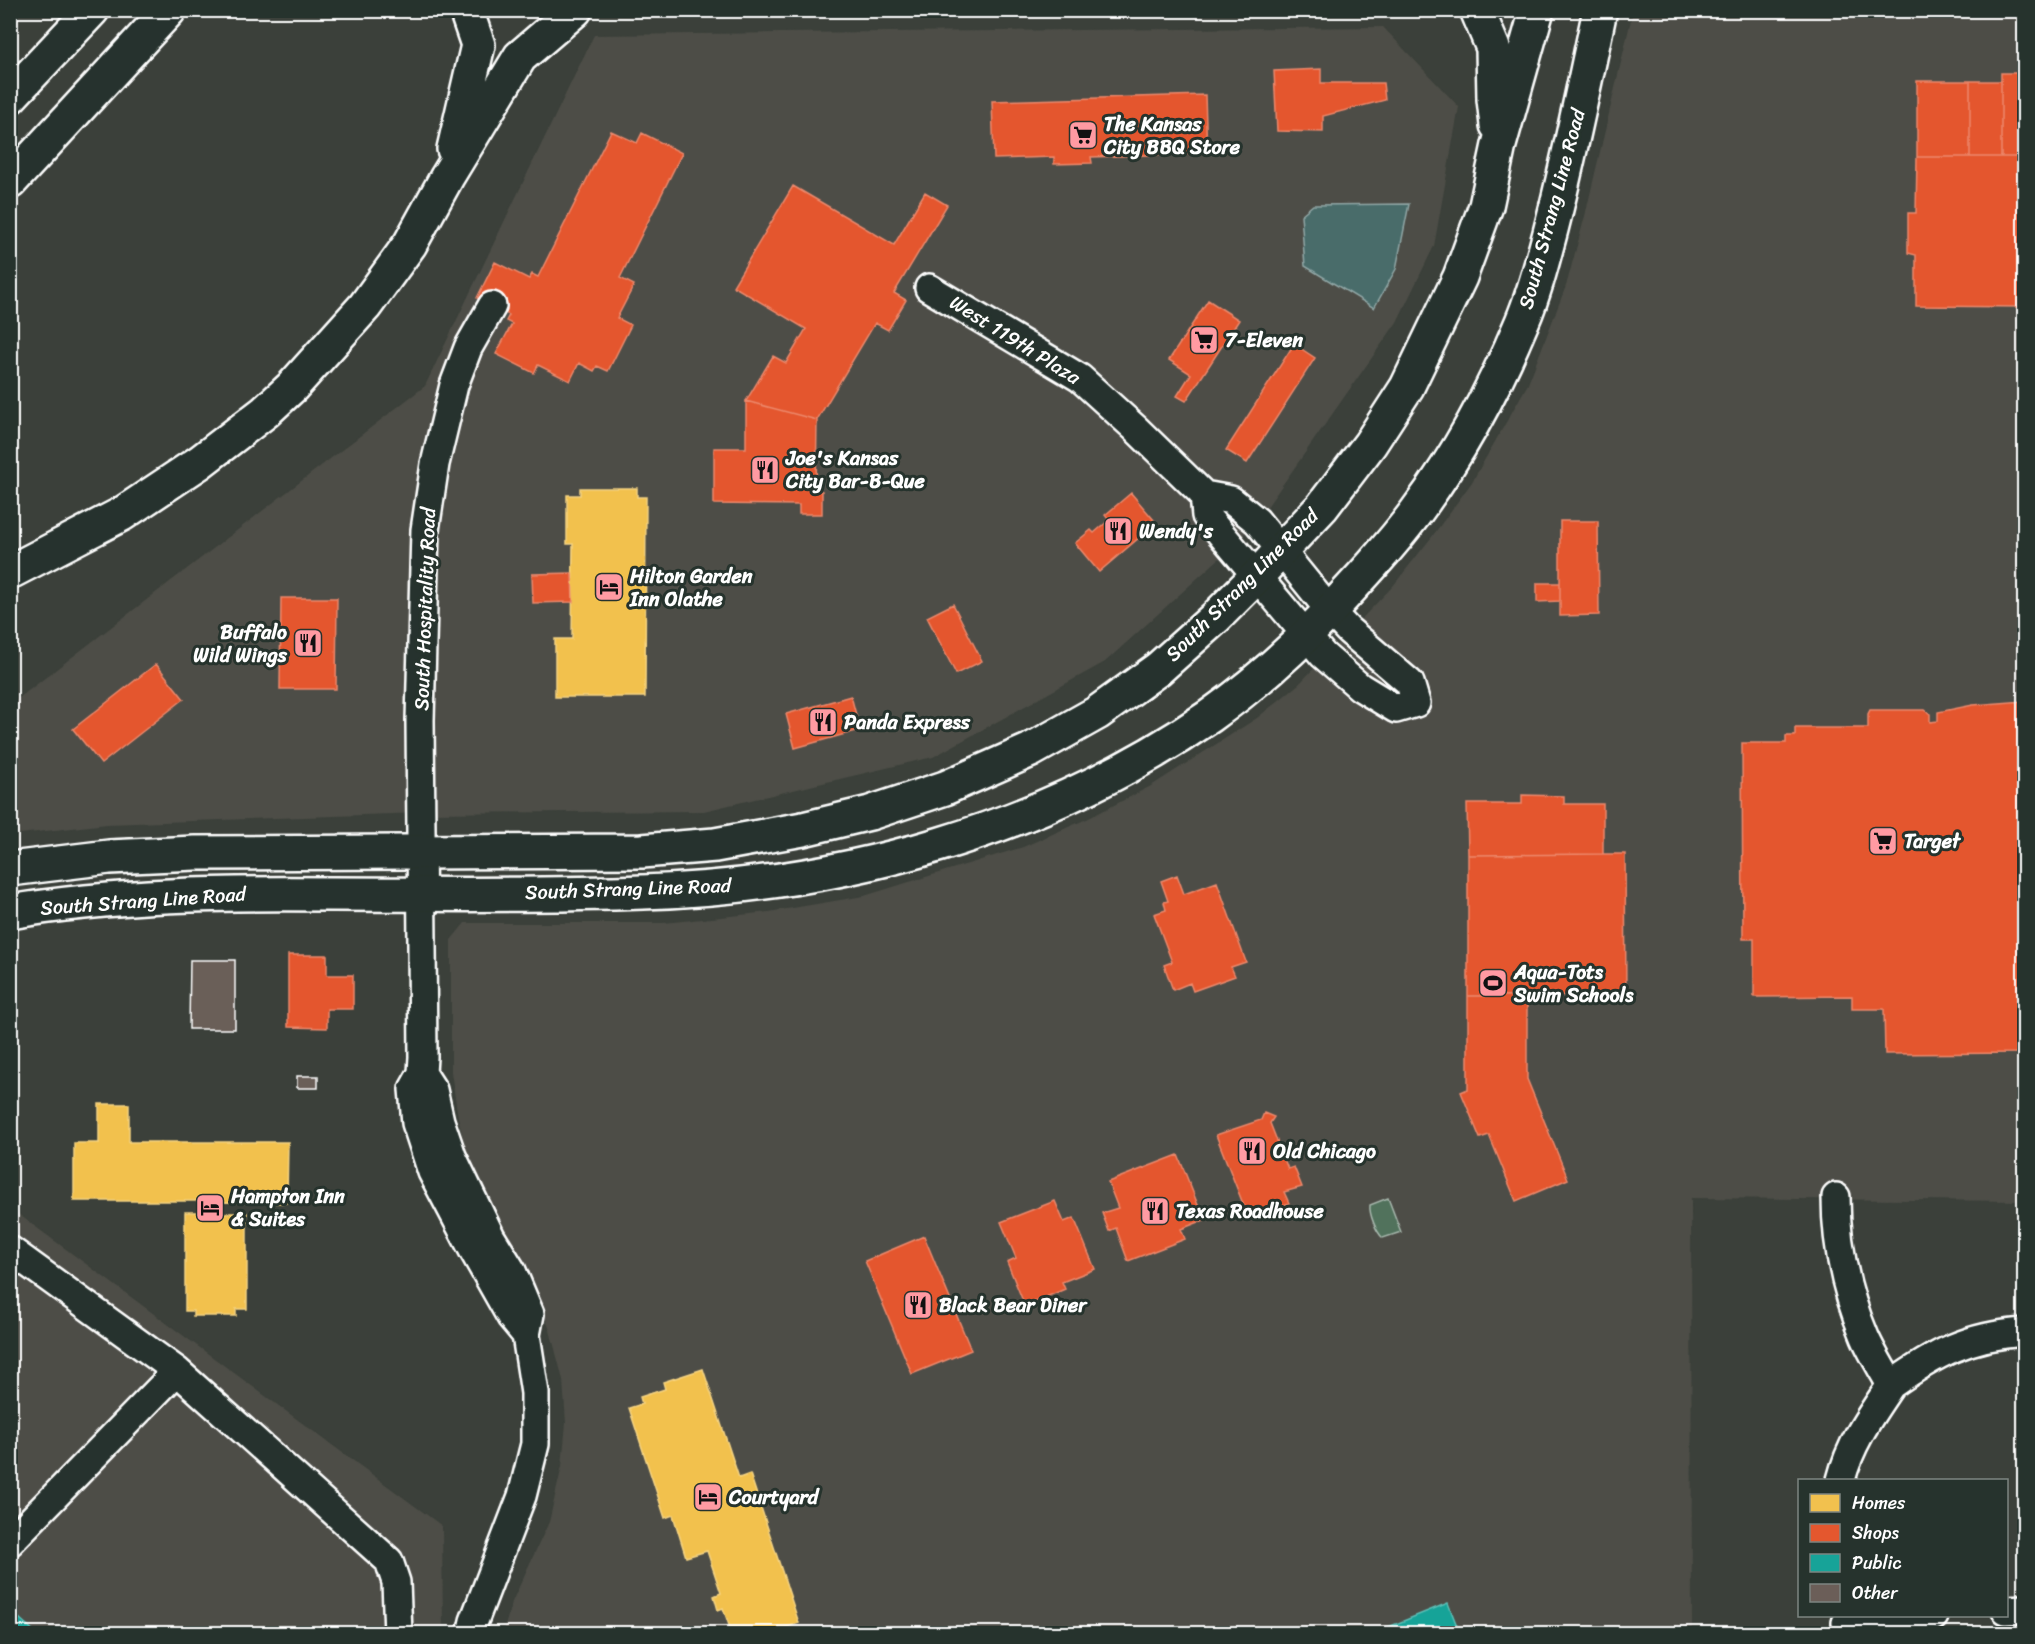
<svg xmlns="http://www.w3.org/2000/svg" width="2035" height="1644" font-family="Sriracha,sans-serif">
	<rect width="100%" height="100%" fill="#3b403a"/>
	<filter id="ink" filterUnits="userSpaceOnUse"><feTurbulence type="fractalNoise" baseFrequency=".0167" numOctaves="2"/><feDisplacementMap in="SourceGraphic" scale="12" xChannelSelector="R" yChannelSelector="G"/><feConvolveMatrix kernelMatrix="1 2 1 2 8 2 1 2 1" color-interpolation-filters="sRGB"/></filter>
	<g filter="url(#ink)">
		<path fill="#4d4d47" d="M1633,11h391v1190l-333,-3 1,435h-1189l9,-31 37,-80 13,-56 4,-43 -3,-43 -13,-50 -17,-41 -28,-50 -37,-79 -10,-43 -7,-45v-132l14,-17h199l105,-11 95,-16 159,-49 66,-29 62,-32 106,-68 42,-34 94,-98 38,-48 41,-56 56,-98 38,-98 19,-70z
			M1383,27l76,80 -25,139 -37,76 -140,199 -25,26 -127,115 -172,95 -229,54 -283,2 -314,11 -96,11v-131l414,-318 169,-351z
			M10,1208l432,318 1,107h-432z"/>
		<path fill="#51725c" stroke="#a8b8ae" stroke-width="1.5" d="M1388,1198l13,34 -18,6c-7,-6 -14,-24 -13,-33z"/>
		<path fill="#486c6b" stroke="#91a7a6" stroke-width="1.5" d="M1409,204l-13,65 -22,39 -69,-42 -4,-51 12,-10z"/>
		<path fill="#f2c14e" stroke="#f6d483" stroke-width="1.5" d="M580,488h57v9h9l-1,200h-90v-58h17l1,-95h-6v-49h13z
			M99,1104h30v38h159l-1,61 -69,-1v11h29v96h-11v7h-43v-5h-8v-99h16v-11h-127v-58h25z
			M703,1369l36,109 11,-4 49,149 -32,11h-35l-9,-26 -5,2 -4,-14 7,-3 -14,-42 -21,6 -13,-42 -8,3 -36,-110 13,-4 -2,-7 25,-8 -2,-7z"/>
		<path fill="#e4572e" stroke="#ec896d" stroke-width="1.5" d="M1321,69v14h62l2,17 -62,16v16l-46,-1 -3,-60z
			M2001,73h23v84h-23z
			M1917,81h53v76h-53z
			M1970,81h31v76h-31z
			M1205,95l2,58 -116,4 1,6 -38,1v-7l-60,2 -2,-58z
			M611,131l26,12 5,-10 40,20 -62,125 14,7 -17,33 14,7 -23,46 -11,-5 -3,5 -15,-8 -9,18 -32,-16 -4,8 -38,-19 16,-30 -6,-3 3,-6 -32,-17 18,-36 34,17 3,-5 6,3z
			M1917,157h107v150l-108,-1v-51l-8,-2v-40h8z
			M793,186l101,59 31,-53 22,13 -53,88 12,7 -18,30 -13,-7 -58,97 -71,-19 27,-45 13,7 20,-34 -73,-43z
			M1208,300l31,20 -53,81 -9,-5 14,-22 -22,-14z
			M1294,344l21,14 -68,105 -21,-13z
			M746,401l71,19 -1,71h6v23h-23v-9l-85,-1v-56h32z
			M1131,493l23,27 -15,13 2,3 -42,36 -24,-29 16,-13 3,3 15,-13 -4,-5z
			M1560,521h38l1,94 -39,1z
			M572,573l1,29 -40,1 -1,-29z
			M1537,583h23v18l-23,1z
			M281,598h56l-1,91h-56z
			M953,604l29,57 -26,13 -29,-57z
			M156,664l28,35 -83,65 -28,-35z
			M851,696l9,34 -65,18 -9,-34z
			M2024,701v352l-139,1 -1,-45h-32v-13l-98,1v-58h-11l-1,-196h44v-7h9v-8h73v-14l2,-4h55l5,4v8l8,-1v-9l35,-7z
			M1522,795l42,1v8h39v50l-135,1 -1,-51h55z
			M1603,854h22l1,141 -158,1v-141z
			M1177,875l7,19 33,-12 29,80 -15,5 4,9 -42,15 -3,-8 -17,7 -9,-25 8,-3 -18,-48 12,-4 -2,-8 4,-1 -7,-20z
			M288,955h39v20h26v34h-26v19l-39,-1z
			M1468,996h59v83l41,100 -52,22 -27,-66 -9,3 -19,-46 7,-3z
			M1264,1113l10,4 -4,6 18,46 6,-2 8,20 -18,5 5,11 -40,16 -33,-84 45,-15z
			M1178,1155l26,65 -23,9 4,10 -57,22 -12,-33 -7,3 -7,-18 16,-5 -10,-26z
			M1055,1201l9,21 10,-4 21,51 -33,13 3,7 -40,17 -18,-44 9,-4 -15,-36z
			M924,1236l47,114 -59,24 -47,-113z"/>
		<path fill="#17a398" stroke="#5dbfb7" stroke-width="1.5" d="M1448,1603l11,28 8,-3 3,6h-99z
			M10,1610l27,24h-27z"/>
		<path fill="#6b5e58" stroke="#fff" stroke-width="1.5" d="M190,960h45v69h-46z
			M297,1076h21v12h-21z"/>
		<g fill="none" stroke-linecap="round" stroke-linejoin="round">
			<g stroke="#fff" stroke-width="32">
				<path id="minor" d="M929,288l151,90 55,50 69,67 27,5 26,21 73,90 18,19 62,53 6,20 -20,6 -36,-22 -37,-32 -117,-139 -2,-21
					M492,306l-24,42 -14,37 -19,79 -10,66 -5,190 3,337 -1,16 -9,16 3,34 16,49 41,78 38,67 15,18
					M422,1073l11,17 7,31 12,35 39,81 21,34 18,43 -4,21 9,58v51l-13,52 -48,125 -3,13
					M1836,1197c0,49 10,95 29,140 7,16 17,32 26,48 -21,31 -41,59 -50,95
					M10,1250l167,121 212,190 7,21 2,52
					M1891,1385c45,-32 76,-49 133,-53
					M10,1542l167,-171
					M2006,1610l18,-1
					M1846,1623l88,-7"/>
			</g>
			<g stroke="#fff" stroke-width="38">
				<path id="major" d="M1477,10l16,38 1,51 3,26
					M10,869l99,-12 86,-4 447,-2 73,-6 88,-16 67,-16 75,-25 86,-38 66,-37 61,-44 57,-51 42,-42 65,-69 48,-63 37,-57 53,-110 26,-71 13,-61 38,-135
					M10,912c106,-18 214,-19 321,-18 104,0 208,2 312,-2 199,-6 402,-62 567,-176 42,-30 82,-65 117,-102 31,-33 62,-66 89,-102 43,-58 78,-123 106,-190 12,-28 20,-59 28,-89 19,-73 34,-148 50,-223"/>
			</g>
			<g stroke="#fff" stroke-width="38">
				<path id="highway" d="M10,97l82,-87
					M454,149l24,-104 -12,-35
					M10,182l159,-172
					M10,572l112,-58 78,-52 65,-50 27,-25 73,-81 45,-62 37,-67 73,-120 55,-47"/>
			</g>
			<use href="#minor" stroke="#26332d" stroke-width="27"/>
			<use href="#major" stroke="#26332d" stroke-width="33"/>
			<use href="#highway" stroke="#26332d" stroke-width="33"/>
		</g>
	</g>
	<defs>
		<g id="supermarket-square" transform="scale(1.5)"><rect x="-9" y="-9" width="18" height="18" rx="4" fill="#ff9aa2" stroke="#26332d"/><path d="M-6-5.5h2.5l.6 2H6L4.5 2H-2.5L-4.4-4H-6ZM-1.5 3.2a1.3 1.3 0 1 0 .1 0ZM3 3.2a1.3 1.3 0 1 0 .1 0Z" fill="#111"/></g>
		<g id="restaurant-square" transform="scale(1.5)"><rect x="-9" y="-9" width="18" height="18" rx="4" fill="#ff9aa2" stroke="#26332d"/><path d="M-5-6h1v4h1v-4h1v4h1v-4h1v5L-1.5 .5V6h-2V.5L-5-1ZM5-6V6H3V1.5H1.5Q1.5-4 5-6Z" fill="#111"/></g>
		<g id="hotel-square" transform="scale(1.5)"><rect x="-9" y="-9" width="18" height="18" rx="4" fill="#ff9aa2" stroke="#26332d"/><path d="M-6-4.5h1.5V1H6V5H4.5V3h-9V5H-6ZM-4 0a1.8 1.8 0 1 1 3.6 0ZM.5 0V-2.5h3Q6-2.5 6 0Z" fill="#111"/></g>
		<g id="stadium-square" transform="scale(1.5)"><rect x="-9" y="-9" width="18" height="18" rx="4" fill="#ff9aa2" stroke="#26332d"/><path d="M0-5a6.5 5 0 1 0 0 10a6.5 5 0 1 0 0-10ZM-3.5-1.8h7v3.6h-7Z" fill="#111"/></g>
	</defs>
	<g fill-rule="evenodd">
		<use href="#supermarket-square" x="1083" y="135"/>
		<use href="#supermarket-square" x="1204" y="340"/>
		<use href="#restaurant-square" x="765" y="470"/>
		<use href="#restaurant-square" x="1118" y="531"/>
		<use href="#hotel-square" x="609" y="587"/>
		<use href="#restaurant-square" x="308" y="643"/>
		<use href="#restaurant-square" x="823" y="722"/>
		<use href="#supermarket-square" x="1883" y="841"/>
		<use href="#stadium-square" x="1493" y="983"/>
		<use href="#restaurant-square" x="1252" y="1151"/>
		<use href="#hotel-square" x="210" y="1208"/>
		<use href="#restaurant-square" x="1155" y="1211"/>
		<use href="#restaurant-square" x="918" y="1305"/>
		<use href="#hotel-square" x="708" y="1497"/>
	</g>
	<g text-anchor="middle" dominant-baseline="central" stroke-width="6" stroke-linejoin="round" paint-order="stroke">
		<g font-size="20" font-weight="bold" fill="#fff" stroke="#26332d" text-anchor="start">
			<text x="1104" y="124">The Kansas<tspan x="1104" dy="23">City BBQ Store</tspan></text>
			<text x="1225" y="340">7-Eleven</text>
			<text x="786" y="458">Joe's Kansas<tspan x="786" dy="23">City Bar-B-Que</tspan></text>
			<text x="1139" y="531">Wendy's</text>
			<text x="630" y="576">Hilton Garden<tspan x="630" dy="23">Inn Olathe</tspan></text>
			<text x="287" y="632" text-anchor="end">Buffalo<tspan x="287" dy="23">Wild Wings</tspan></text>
			<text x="844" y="722">Panda Express</text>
			<text x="1904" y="841">Target</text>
			<text x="1514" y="972">Aqua-Tots<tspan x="1514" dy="23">Swim Schools</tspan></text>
			<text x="1273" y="1151">Old Chicago</text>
			<text x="231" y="1196">Hampton Inn<tspan x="231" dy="23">&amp; Suites</tspan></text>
			<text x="1176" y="1211">Texas Roadhouse</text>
			<text x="939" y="1305">Black Bear Diner</text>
			<text x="729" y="1497">Courtyard</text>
		</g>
		<g font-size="20" fill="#fff" stroke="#26332d">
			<text transform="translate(1552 209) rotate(-75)">South Strang Line Road</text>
			<text transform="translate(1015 340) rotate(32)">West 119th Plaza</text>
			<text transform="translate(1242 585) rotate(-45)">South Strang Line Road</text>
			<text transform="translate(425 609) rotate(-88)">South Hospitality Road</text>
			<text transform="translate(628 889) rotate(-2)">South Strang Line Road</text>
			<text transform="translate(143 901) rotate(-4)">South Strang Line Road</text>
		</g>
	</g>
	<rect width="2035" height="1644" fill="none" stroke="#26332d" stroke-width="36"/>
	<rect x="18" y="18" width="1999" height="1608" fill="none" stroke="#fff" stroke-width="2" filter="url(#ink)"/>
	<rect x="1798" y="1479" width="210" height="138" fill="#26332d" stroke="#7d8581" stroke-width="1.5"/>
	<rect x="1810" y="1494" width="30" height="18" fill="#f2c14e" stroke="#7d8581" stroke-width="1.5"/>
	<text x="1852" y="1509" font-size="18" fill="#ffffff">Homes</text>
	<rect x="1810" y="1524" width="30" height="18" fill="#e4572e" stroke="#7d8581" stroke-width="1.5"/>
	<text x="1852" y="1539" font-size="18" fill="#ffffff">Shops</text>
	<rect x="1810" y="1554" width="30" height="18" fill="#17a398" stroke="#7d8581" stroke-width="1.5"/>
	<text x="1852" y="1569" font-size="18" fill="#ffffff">Public</text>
	<rect x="1810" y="1584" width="30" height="18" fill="#6b5e58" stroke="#7d8581" stroke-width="1.5"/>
	<text x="1852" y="1599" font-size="18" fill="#ffffff">Other</text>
</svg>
